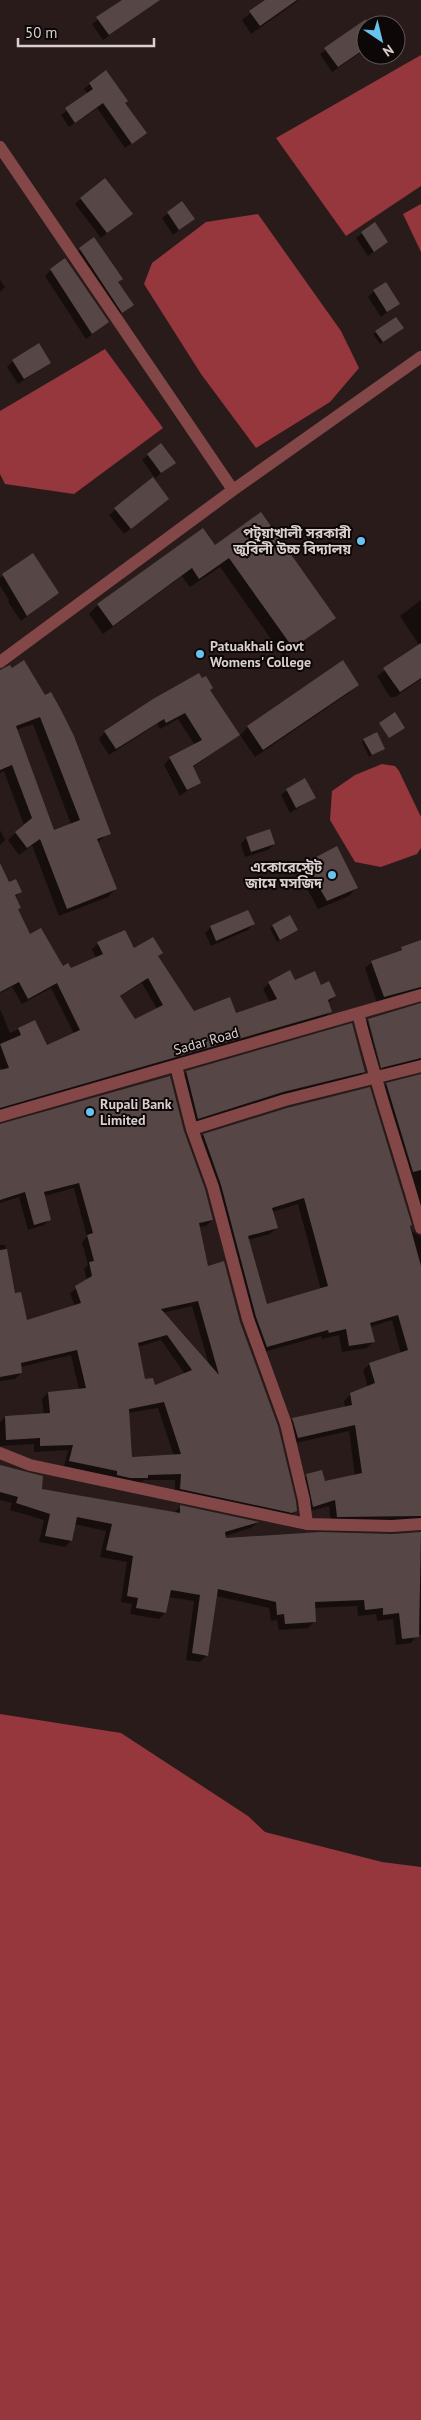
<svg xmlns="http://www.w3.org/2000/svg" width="421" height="2420" font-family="'PT Sans','Noto Sans Bengali',sans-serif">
	<rect width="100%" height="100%" fill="#291b1a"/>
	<path fill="#95373d" d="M421,55v131l-75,50 -70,-98z
		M421,204v48l-18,-38z
		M258,214l83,117 18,37 -29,34 -74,46 -55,-74 -57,-90 8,-21 54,-41z
		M105,349l58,79 -89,66 -69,-10 -5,-10v-63z
		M382,764l13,2 4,5 22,46v31l-4,6 -36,13 -26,-5 -25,-42 2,-29 23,-16z
		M0,1714l121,19 127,83 17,16 117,30 39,5v553h-421z"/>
	<path fill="#0007" fill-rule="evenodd" d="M124,0h26l2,4 -49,36 -11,-16z
		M267,0h32l-48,34 -9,-14z
		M374,15l7,10h-15v24l-34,23 -12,-18z
		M90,84l34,19 15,35 -14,10 -28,-40 -28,19 -8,-12 27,-21 -4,-5z
		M81,198l50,16 -30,24 -26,-34z
		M182,203l11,16 -20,16 -11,-17z
		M374,224l12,18 -18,14 -12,-18z
		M93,239l24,44 10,26 -10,7 -42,-62z
		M51,270l56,52 -21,17 -41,-63z
		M0,280l5,7 -5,5z
		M374,291l24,13 -17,13 -13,-20z
		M399,330l-19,14 -7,-10 3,-2z
		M13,361l37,1 -32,22 -11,-17z
		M148,455l26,8 -19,15 -13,-18z
		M153,479l9,25 -38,30 -15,-19z
		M203,530l11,17 120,71 -51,38 -63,-89 -30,20 -8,-11 -79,58 -14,-20 9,-9z
		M33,555l25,38 -37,28 -13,-19 1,-2 -9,-14v-8z
		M421,600v79l-26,18h-5l-13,-21 42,-31 -19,-29z
		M24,662l85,171 -12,10 18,46 -7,8 -49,19 -27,-71 -13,10 -11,-15 16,-15 -20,-54 -4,2v-102l11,-1zM33,724l38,100 -17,8 -38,-102z
		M357,684l-8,9 -94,64 -15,-22 8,-8z
		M209,690l29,45 -46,33 8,14 -20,14 -16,-31 6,-7 25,-13 -17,-26 -18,10 -3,-5 -48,31 -10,-16 6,-7z
		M364,740l20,8 -15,9 -7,-15z
		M287,790l27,8 -24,15 -9,-18z
		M0,830l5,10 -5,5z
		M270,831l4,13 -6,6 -23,7 -4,-13 5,-6z
		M306,864l51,23 -8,9 -31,13 -20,-37z
		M0,888l21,3 -6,6 2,13 13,26 32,32 8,2 26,-12 -4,-9 6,-5 63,9 -4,4 37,55 41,2 35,-12 -7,-13 6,-6 26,-2 25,6 15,9 -6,6 1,10 -6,6 -324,94v-35l4,-2 -4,-8v-58l10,24 25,-11 11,24 28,-12 -23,-46 -29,16 -10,-17 -12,6zM142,983l15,26 -22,12 -16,-24z
		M253,924l-5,6 -37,16 -6,-13 6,-6z
		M273,926l24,4 -20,12 -7,-14z
		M421,941v56l-44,6 -12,-35 7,-6z
		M421,1005v63l-38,3 -13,-49h-2l13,50 -6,1 -13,-47 7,-6z
		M364,1071l-5,6 -167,46 -11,-45 5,-6z
		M421,1076v151l-41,-136 6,-7z
		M369,1089l43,142 9,6v289l-90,-3 -2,-17 -22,6 -7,-30 7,-7 17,8 31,-7 -6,-45 -58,13 -5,-19 7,-6 52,-12 -1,-6 7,-7 17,-6 -5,-18 7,-6 31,-10 -9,-34 -22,7 4,14 -7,7 -25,4 -3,-17 -17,4 -1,-3 -61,17 -63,-211 6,-7 85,-26zM298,1204l23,86 -55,16 -18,-66 22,-6 6,-6 -4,-16z
		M0,1124l183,8 29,88 -6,6 -7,1 8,41 32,54 57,189 -6,6 -115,-23v-14h-31l-4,3 -76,-17 4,-16 -34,2v-8l-34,2v-24l5,-5 39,-2 -2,-16 6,-6 31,-3 -8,-35 -51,12 1,6 -6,6 -15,2v-136h5l9,49 12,27 49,-14 -5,-14 17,-12 -3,-12 4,-4 -6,-23 5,-5 -13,-49 -30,8 6,23 -6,6 -16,5 -9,-33 -19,6zM192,1306l17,59 -47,-52zM161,1340l24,34 -31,13 -10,-6 -7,-34zM158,1408l16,48 -44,3 -2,-46z
		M0,1466l41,24 133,23 6,-6 77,16 -6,5 -26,8v3l196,-6v101h-3l-7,9 -15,2 -3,-26 -16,2 -1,-7 -18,2 -1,-10 -43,2v14l-6,6 -29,2 -2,-10 -6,1 -2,-13 -53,-12 -9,59 -7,7 -14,-2 8,-59 -26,-4 -3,16 -6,6 -29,-5 2,-10 -11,-2 6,-40 -27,-5 6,-26 -32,-7 -3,17 -6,6 -26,-5 5,-22 -34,-10 2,-7 -12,-3z"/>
	<path fill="#574646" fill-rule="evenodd" d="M122,0h38l-51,35 -13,-18z
		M265,0h32l-37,26 -11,-15z
		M366,19v29l-28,19 -14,-19z
		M106,70l22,31 -3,2 22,30 -15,11 -29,-41 -28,20 -10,-15 28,-19 -4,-6z
		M105,178l28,36 -26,19 -27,-35z
		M182,201l13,18 -16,11 -12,-18z
		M375,222l13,20 -14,10 -13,-20z
		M94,237l29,42 -5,3 16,23 -12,8 -43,-65z
		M65,258l44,64 -17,12 -42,-65z
		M386,282l14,22 -13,8 -14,-22z
		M396,317l8,11 -21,14 -8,-11z
		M39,343l12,20 -27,16 -12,-19z
		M161,443l15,20 -15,10 -14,-19z
		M153,477l16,22 -38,30 -17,-21z
		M261,512l75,106 -43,30 -64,-90 -30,21 -7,-11 -79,58 -16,-22 106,-76 12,17z
		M33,553l26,40 -32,23 -25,-42z
		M421,643v35l-21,14 -17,-24z
		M24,660l21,35 6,-3 10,18 13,26 37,98 -14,5 20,50 -50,20 -27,-70 -13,9 -12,-16 17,-14 -20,-53 -12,5v-100l10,-5 2,3zM40,717l40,103 -26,10 -38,-104z
		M343,660l16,25 -96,65 -16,-24z
		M199,673l3,5 4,-2 7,12 -3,2 30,45 -47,31 8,17 -14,7 -18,-33 33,-17 -17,-27 -19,10 -2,-4 -48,30 -12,-18 49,-32z
		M395,712l10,16 -16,10 -10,-15z
		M377,732l8,17 -13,6 -9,-16z
		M305,778l11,20 -20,10 -10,-19z
		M270,829l5,15 -24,8 -5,-15z
		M337,846l21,42 -31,13 -22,-38z
		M0,863l9,19 7,-3 6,13 -7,3 6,13 -3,1 12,25 11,-6 22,38 5,-3 3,5 32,-14 -6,-12 28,-12 9,18 19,-11 10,16 -5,3 36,55 36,-14 6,16 41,-14 -9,-17 22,-12 5,10 20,-9 6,14 8,-4 7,15 -8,4 4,12 -332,96v-38l9,-2 -9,-24 21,-9 -3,-7 17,-8 12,25 33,-15 -23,-47 -29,16 -9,-17 -19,10zM148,978l15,27 -28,14 -15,-23z
		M248,910l7,14 -39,17 -6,-15z
		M290,915l8,15 -18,10 -8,-15z
		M421,940v47l-37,10 -13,-36 31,-11 -1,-3z
		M421,1003v55l-40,10 -13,-49z
		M352,1023l13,49 -82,20 -85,27 -12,-48z
		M421,1074v96l-8,2 -27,-89z
		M170,1076l14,55 21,58 8,31 -14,3 9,43 16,-5 16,61 38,104 18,75 1,10 -5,2 -112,-24 1,-15 -33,1v3h-18l-13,-3v-4l-48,-10 4,-16 -33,1v-8l-34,2 -1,-24 45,-3 -2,-21 38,-4 -9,-38 -56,13 1,10 -22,4v-127l7,-1 8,44 6,-1 6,28 54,-17 -6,-17 17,-10 -3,-14 5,-1 -7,-26 6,-2 -14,-50 -35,9 7,28 -17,5 -9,-33 -25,8v-76zM198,1301l21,74 -58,-66zM167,1335l25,35 -37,15 -2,-7 -8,1 -7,-36zM164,1402l17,52 -49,3 -3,-48z
		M370,1087l42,138 -2,1 11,40v250l-84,1 -2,-17 -22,7 -7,-33 16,-4 3,11 37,-8 -7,-48 -57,13 -6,-20 60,-13 -2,-12 25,-10 -6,-20 39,-13 -10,-35 -28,8 5,19 -26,4 -3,-17 -17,4 -1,-3 -61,17 -11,-30 -35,-132 -18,-51 84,-26zM304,1198l24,88 -61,18 -19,-68 30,-8 -6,-20z
		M0,1465l43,11 -1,13 138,24v-8l79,17 -34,10 1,6 94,-6 72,2 29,-2 -2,105 -17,2 -3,-26 -16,2v-7l-18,2 -1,-10 -49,2 1,20 -31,2 -1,-10 -7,1 -1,-13 -58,-13 -10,67 -16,-3 8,-58 -29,-5 -5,23 -30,-5 2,-10 -11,-2 6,-40 -27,-6 6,-26 -35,-7 -5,24 -27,-5 5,-22 -34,-11 2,-6 -18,-5z"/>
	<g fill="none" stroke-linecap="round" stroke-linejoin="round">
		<path stroke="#844748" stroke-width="12" d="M0,147l233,343
			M0,662l233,-172 188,-133
			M358,1013c18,73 43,143 63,215
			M176,1066l16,63 21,58 35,132 38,105 18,76 3,24
			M0,1116l421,-121
			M192,1129l93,-29 136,-34
			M0,1453l30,12 277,59 85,2 29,-2"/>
	</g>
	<g fill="#66c4ef" stroke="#0d0707" stroke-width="2">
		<circle cx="361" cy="541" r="5"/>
		<circle cx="200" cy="654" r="5"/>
		<circle cx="332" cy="875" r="5"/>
		<circle cx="90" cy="1112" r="5"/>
	</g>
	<g text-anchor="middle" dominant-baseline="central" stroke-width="4" stroke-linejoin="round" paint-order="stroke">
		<g font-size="14" font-weight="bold" fill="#d9cfce" stroke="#0d0707" text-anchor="end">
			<text x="351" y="533">পটুয়াখালী সরকারী<tspan x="351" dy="16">জুবিলী উচ্চ বিদ্যালয়</tspan></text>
			<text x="210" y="646" text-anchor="start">Patuakhali Govt<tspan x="210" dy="16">Womens' College</tspan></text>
			<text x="322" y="867">একোরেস্ট্রেট<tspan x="322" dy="16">জামে মসজিদ</tspan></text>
			<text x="100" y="1104" text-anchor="start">Rupali Bank<tspan x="100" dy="16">Limited</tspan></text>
		</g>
		<g font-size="14" fill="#d9cfce" stroke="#0d0707">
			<text transform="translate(206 1041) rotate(-16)">Sadar Road</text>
		</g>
	</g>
	<g transform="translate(381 40) rotate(145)"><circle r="24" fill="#0d0707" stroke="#5f5757"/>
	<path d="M0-4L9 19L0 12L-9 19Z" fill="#66c4ef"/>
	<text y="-8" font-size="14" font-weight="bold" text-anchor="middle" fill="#d9cfce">N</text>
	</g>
	<path d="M18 38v8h136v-8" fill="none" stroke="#d9cfce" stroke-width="2.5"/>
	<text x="25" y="38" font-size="15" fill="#d9cfce" stroke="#0d0707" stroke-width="4" paint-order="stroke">50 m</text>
</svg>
